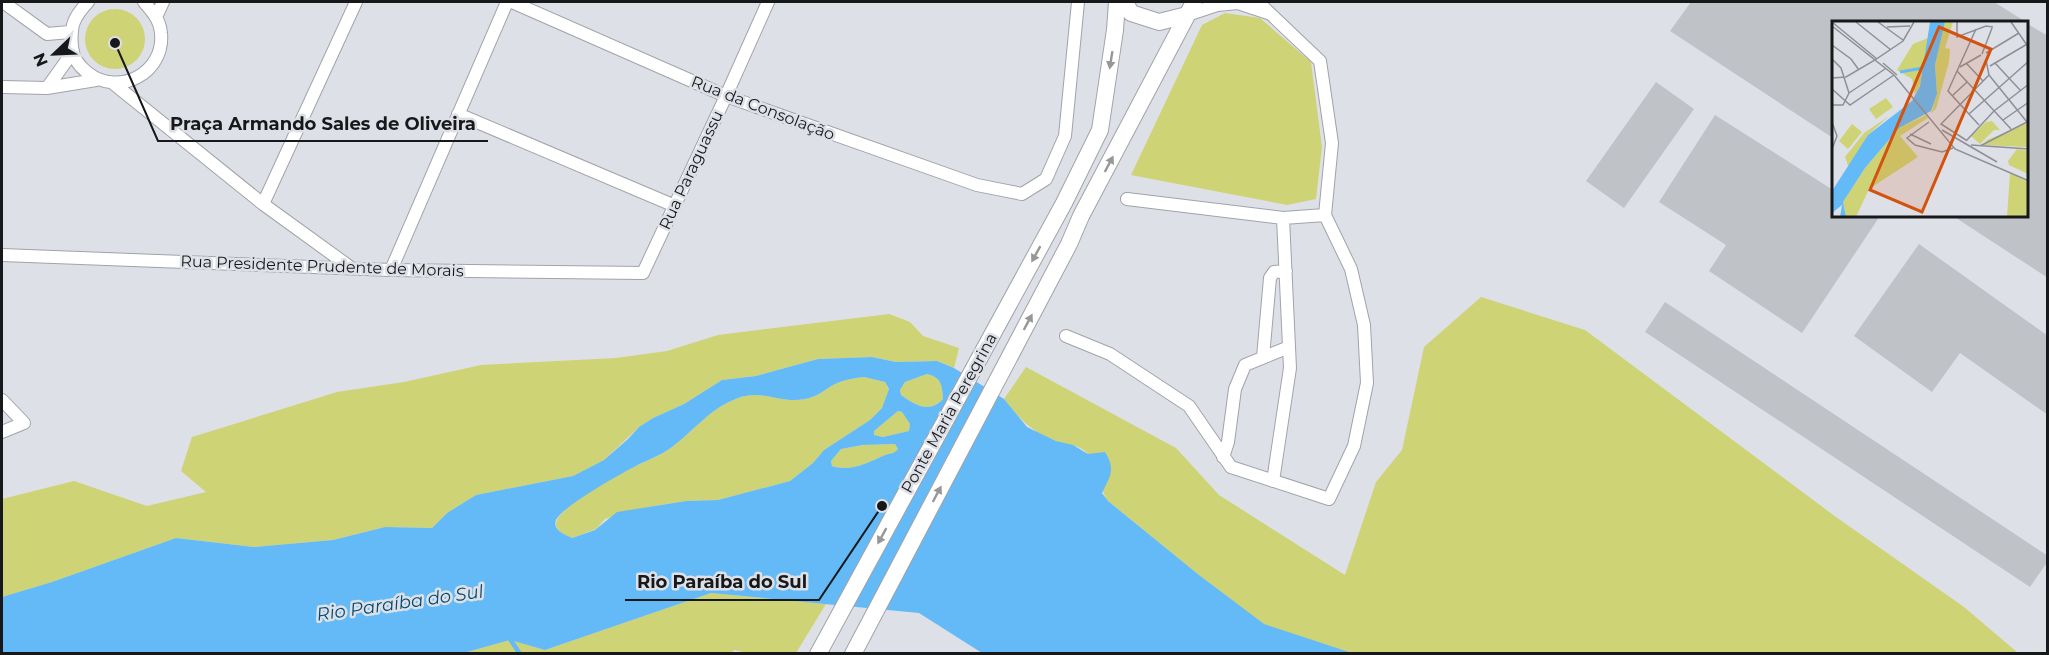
<svg xmlns="http://www.w3.org/2000/svg" width="2049" height="655" font-family="Montserrat,sans-serif">
	<rect width="100%" height="100%" fill="#dee0e7"/>
	<path fill="#ced375" d="M85 39a30 30 0 1 1 60 0a30 30 0 1 1-60 0Z
		M1225,13l35,5 51,44 11,85 -6,52 -29,6 -156,-30 71,-150z
		M1481,297l104,33 251,187 128,90 54,46h-666l-88,-28 -65,-50 -91,-74c-9,-13 -13,-39 -20,-47 -8,-10 -24,-9 -34,-14 -25,-10 -34,-21 -50,-41l22,-32 150,81 43,47 126,80 31,-93 26,-32 22,-103z
		M889,314l21,8 13,14 36,12 -5,20 -17,-7 -41,1 -24,-5 -54,2 -62,17 -34,4 -38,24 -31,14 -14,9 -35,33 -31,16 -97,19 -29,18 -15,15 -47,-1 -52,13 -79,7 -78,-9 -124,44 -50,15v-98l72,-18 73,25 59,-14 -25,-21 11,-34 145,-45 67,-10 77,-17 135,-7 51,-7 51,-16z
		M927,374c15,3 15,13 16,25 -14,15 -28,6 -42,-4l-1,-5 5,-8z
		M864,377l21,5 4,8 -7,18 -12,12 -46,30 -11,13 -23,18 -72,19 -33,1 -42,7 -38,11 -9,10 -24,9c-7,-3 -20,-8 -15,-18 6,-15 63,-46 79,-54 12,-6 26,-11 36,-19 24,-18 37,-38 66,-49 24,-9 43,6 67,1 12,-2 18,-8 28,-14 10,-5 21,-7 31,-8z
		M898,411l4,1 8,12 -1,7 -26,6 -9,-2v-4z
		M895,444l3,5c-4,5 -7,4 -13,6 -18,8 -34,17 -53,11l-1,-5 10,-12 23,-4z
		M711,593l115,11 -30,49h-49l-12,-3 -7,4h-268l50,-14 35,10z"/>
	<path fill="#64baf6" fill-rule="evenodd" d="M872,357l24,5 41,-1 17,7 50,31 23,28 29,14 17,4 15,9 17,-2c11,17 5,25 -3,41l6,8 91,74 65,49 88,29h-370l-63,-40 -208,-20 -166,57 -35,-10 -50,14h-458v-57l50,-15 124,-44 78,9 79,-7 52,-13 47,1 15,-15 29,-18 97,-19 31,-16 24,-21 11,-12 14,-9 31,-14 38,-24 34,-4 62,-17zM927,374c15,3 15,13 16,25 -14,15 -28,6 -42,-4l-1,-5 5,-8zM864,377l21,5 4,7 -7,19 -12,12 -46,30 -11,13 -23,18 -72,19 -32,1 -69,11 -22,18 -23,8c-7,-3 -20,-8 -16,-18 7,-14 64,-46 80,-54 11,-6 26,-11 36,-19 24,-18 37,-38 66,-49 25,-9 42,6 67,1 12,-2 18,-8 28,-14 10,-5 21,-7 31,-8zM898,411l4,1 8,12 -1,7 -26,6 -9,-2v-4zM895,444l3,5c-4,5 -7,4 -13,6 -18,8 -34,17 -53,11l-1,-5 10,-12 22,-4z"/>
	<g fill="none" stroke-linecap="round" stroke-linejoin="round">
		<path stroke="#64baf6" stroke-width="4.5" d="M508,636l12,18"/>
	</g>
	<path fill="#bfc2c7" d="M1691,2h303l32,20h-193v116l-163,-107z
		M2026,23l22,13v242l-95,-62h73z
		M1656,82l38,27 -70,99 -38,-27z
		M1715,115l118,75v26h40l5,3 -76,114 -93,-62 17,-26 -67,-43z
		M1919,244l129,92v79l-88,-62 -28,39 -78,-56z
		M1665,302l383,254v5l-18,26 -385,-255z"/>
	<g fill="none" stroke-linecap="round" stroke-linejoin="round">
		<g stroke="#a0a3a8" stroke-width="14">
			<path id="street" d="M3,2l44,32 23,-2
				M88,2c-14,15 -18,23 -16,45 1,11 8,20 16,26 31,24 77,0 73,-40 -1,-13 -9,-22 -17,-31
				M512,2l214,94 251,89 45,9 24,-15 19,-43 13,-134
				M1187,15l30,-10 21,-2 30,10
				M156,17l7,-15
				M114,84l149,120 87,63
				M2,87l45,1 49,-8
				M47,88l25,-35
				M458,114l217,92
				M1127,199l156,19 42,-3
				M263,204l93,-202
				M2,255l389,15 252,3 83,-177 42,-94
				M391,270l116,-268
				M1066,336l44,18 79,52 42,61 98,32 25,-53 13,-63 -3,-58 -13,-56 -26,-54 7,-72 -12,-82 -62,-59
				M1263,357l7,-79 4,-6 12,-1
				M2,400l22,23 -22,9
				M1223,457l5,-15 7,-53 10,-24 44,-18
				M1273,481l17,-113 -7,-150"/>
		</g>
		<g stroke="#a0a3a8" stroke-width="18">
			<path id="secondary" d="M1125,2l6,11 28,9 28,-7
				M818,654l246,-451 36,-73 15,-100 2,-28
				M853,654l216,-410 12,-28 113,-214"/>
		</g>
		<use href="#street" stroke="#fff" stroke-width="12"/>
		<use href="#secondary" stroke="#fff" stroke-width="16"/>
	</g>
	<defs><path id="oneway-solid" d="M-6-.8H1V-3.2L6.5 0L1 3.2V.8H-6Z" transform="scale(1.5)"/></defs>
	<g fill="#979798">
		<use href="#oneway-solid" transform="translate(1111 60) rotate(99)"/>
		<use href="#oneway-solid" transform="translate(1109 164) rotate(-62)"/>
		<use href="#oneway-solid" transform="translate(1036 254) rotate(119)"/>
		<use href="#oneway-solid" transform="translate(1028 322) rotate(-62)"/>
		<use href="#oneway-solid" transform="translate(937 494) rotate(-62)"/>
		<use href="#oneway-solid" transform="translate(882 536) rotate(119)"/>
	</g>
	<g text-anchor="middle" dominant-baseline="central" stroke-width="5" stroke-linejoin="round" paint-order="stroke">
		<g font-size="16" fill="#17181a" stroke="#dee0e7">
			<text transform="translate(763 108) rotate(21)">Rua da Consolação</text>
			<text transform="translate(691 170) rotate(-65)">Rua Paraguassu</text>
			<text transform="translate(322 266) rotate(2)">Rua Presidente Prudente de Morais</text>
			<text transform="translate(949 413) rotate(-61)">Ponte Maria Peregrina</text>
		</g>
		<g font-size="18" font-style="italic" fill="#044b72" stroke="#dee0e7">
			<text transform="translate(400 603) rotate(-8)">Rio Paraíba do Sul</text>
		</g>
	</g>
	<g transform="translate(1832 21)">
		<rect width="196" height="196" fill="#dee0e7"/>
		<path d="M113,1h8l-8,26 5,1 -1,13 -13,47 -5,4 6,-19 -2,-29zM96,17l-8,47 -5,9 -3,-15 -15,-9 16,-26zM54,77l7,9 -17,12 -7,-10zM94,94l2,3 -28,18 18,21 -49,32 -13,28h-10l-3,-15 22,-34 34,-40zM57,95l-21,19 -19,33 -4,-11 19,-24zM160,100l8,9h-6l-14,14 -9,-8 15,-14zM196,102v24l-45,-2 4,-5zM20,103l10,8 -14,17 -9,-8zM185,128l11,2v23l-19,-9 -1,-4zM178,152l18,9v35h-21z" fill="#ced375"/>
		<path d="M98,1h15l-10,43 2,29 -6,17 -32,17 -34,40 -22,34 3,15h-6l2,-12 -10,8v-22l36,-56 44,-34 8,-15z" fill="#64baf6"/>
		<path fill="none" stroke="#64baf6" stroke-width="3" d="M68,51l23,-4"/>
		<path fill="none" stroke="#8e9095" stroke-width="1.5" d="M0,1l45,37M24,1l35,28M46,1l25,18M82,1l-11,19 -28,19 19,15 61,74 74,32M125,1v15l29,-11 7,1M179,1l18,26M0,5l43,34 -29,17 -14,1M55,6l23,-1M144,8l-28,62 31,34M0,24l19,14 8,11M154,32l33,-20M150,33l10,-26M0,38l9,9 8,25 -6,12h-11M51,42l14,12M134,42l17,18M163,42l25,27M158,45l39,-23M128,46l21,-12M125,50l54,58M157,54l38,47M0,68l18,16 44,-30M17,72l36,-24M120,75l15,-14M137,93l60,-53M171,99l26,-18M0,101l5,14 -5,13M97,101l-22,16 8,7 27,7 11,-4M110,109l55,32M78,113l21,10M134,119l-25,-16 48,-49 -3,-15M134,120l28,-30 35,-27M139,124l58,4M148,125l47,-24"/>
		<path fill="#d3520d" fill-opacity="0.15" stroke="#d3520d" stroke-width="3" d="M107,6l52,22 -69,163 -52,-22z"/>
		<rect width="196" height="196" fill="none" stroke="#17181a" stroke-width="3"/>
	</g>
	<path fill="none" stroke="#17181a" stroke-width="2" d="M115 43L158 141H488M882 506L819 600H625"/>
	<g fill="#17181a" stroke="#dee0e7" stroke-width="2">
		<circle cx="115" cy="43" r="6"/>
		<circle cx="882" cy="506" r="6"/>
	</g>
	<g font-size="18" text-anchor="middle" font-weight="bold" fill="#17181a" stroke="#dee0e7" stroke-width="5" stroke-linejoin="round" paint-order="stroke">
		<text x="323" y="130">Praça Armando Sales de Oliveira</text>
		<text x="722" y="588">Rio Paraíba do Sul</text>
	</g>
	<rect width="2049" height="655" fill="none" stroke="#17181a" stroke-width="6"/>
	<g transform="translate(54 54) rotate(247)" stroke="#dee0e7" stroke-width="4.5" paint-order="stroke">
	<path d="M0-4.5L10 22L0 15L-10 22Z" fill="#17181a"/>
	<text y="-9" font-size="16" font-weight="bold" text-anchor="middle" fill="#17181a">N</text>
	</g>
</svg>
